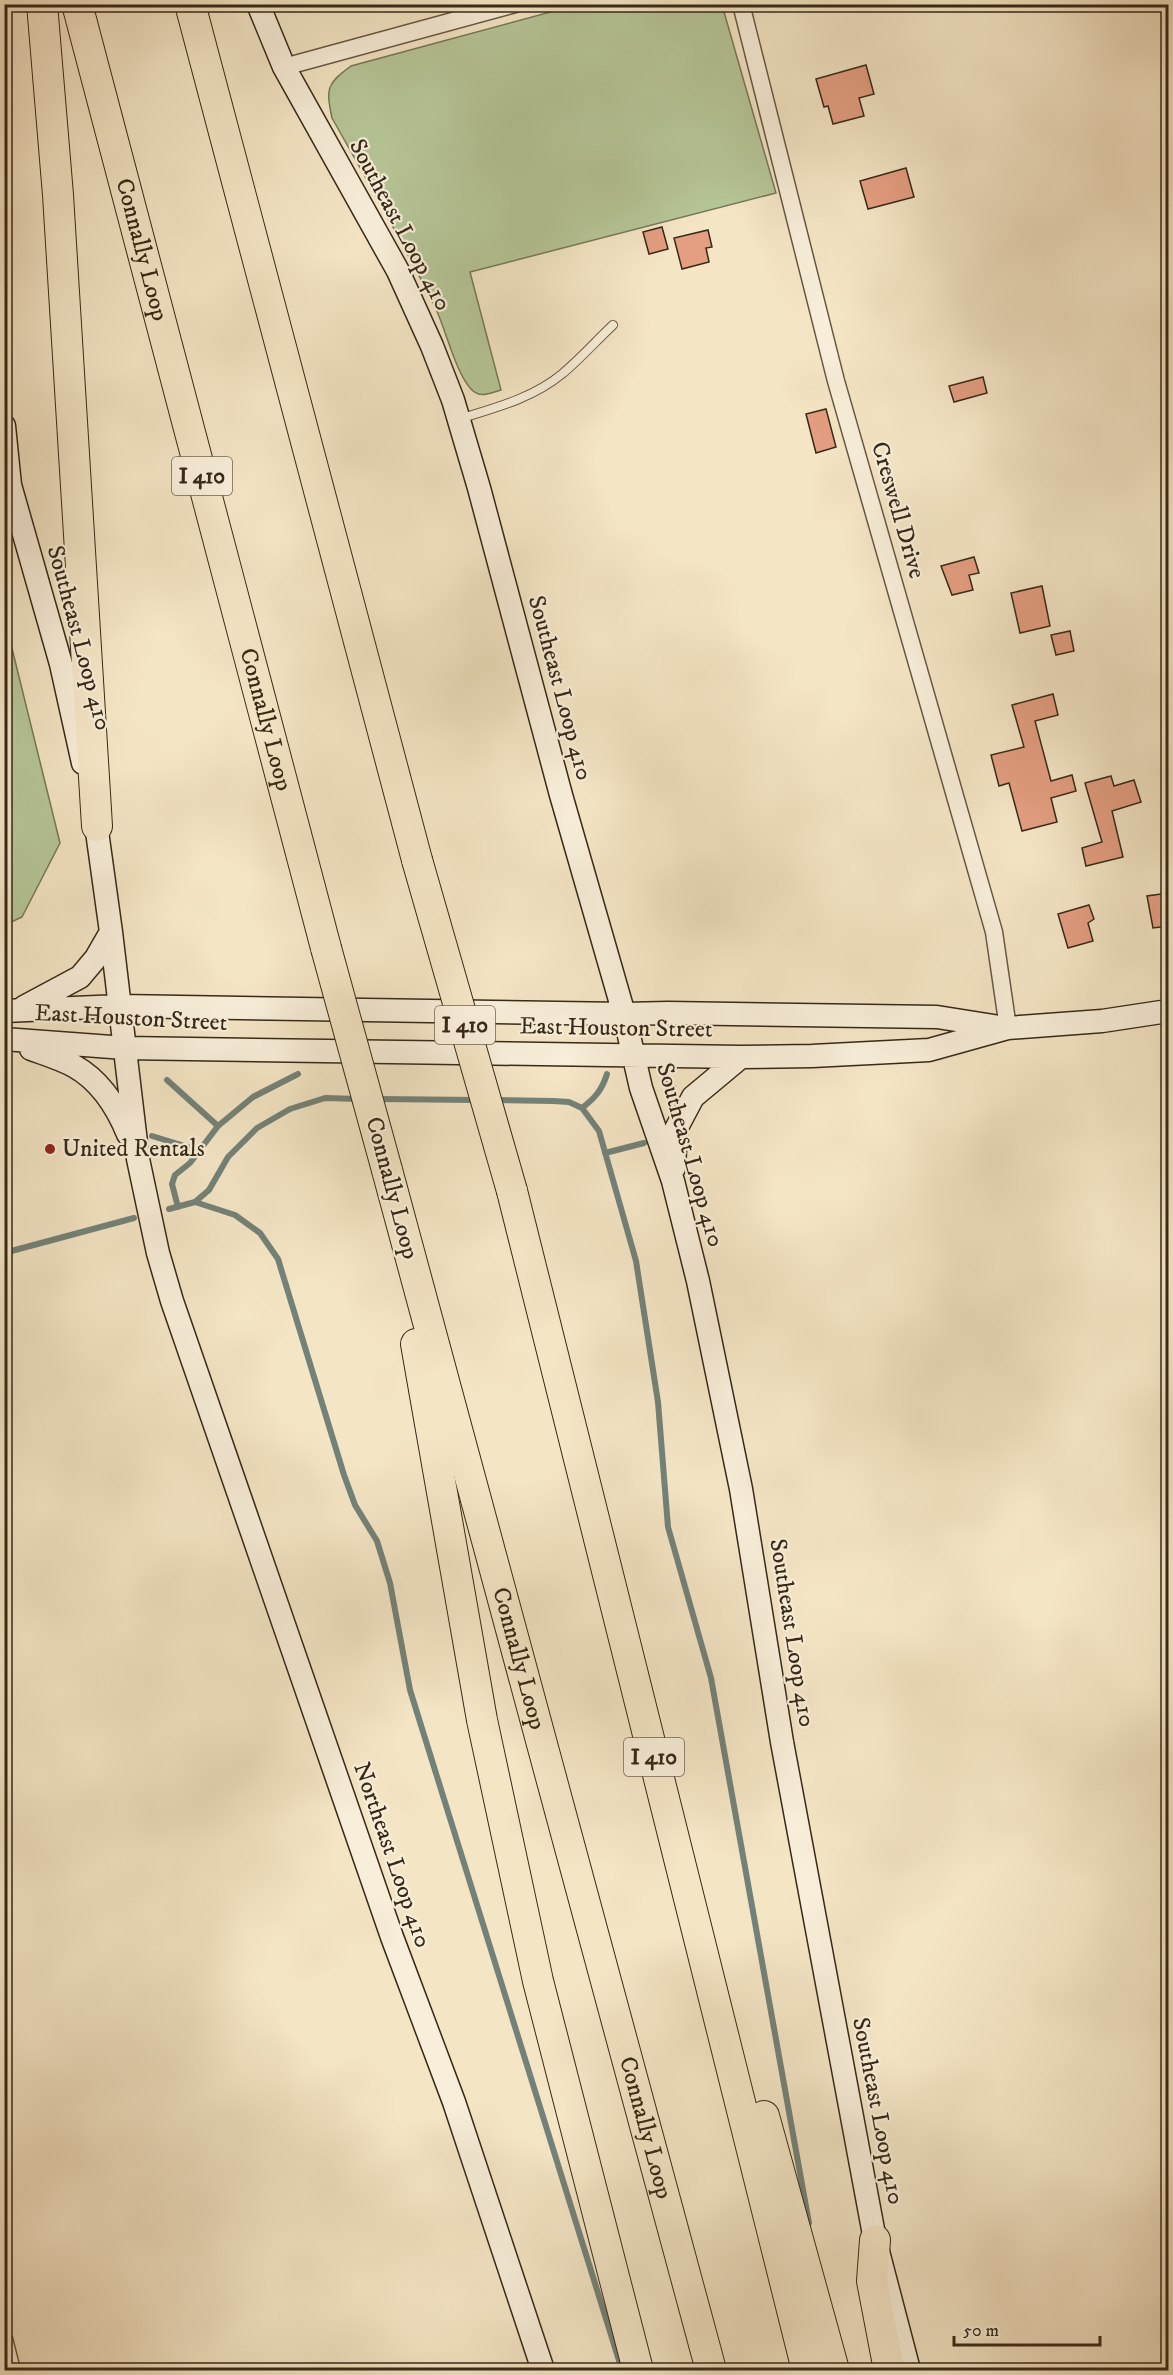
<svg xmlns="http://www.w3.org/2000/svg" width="1173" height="2375" font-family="'IM FELL DW Pica',serif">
	<rect width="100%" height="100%" fill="#f4e5c5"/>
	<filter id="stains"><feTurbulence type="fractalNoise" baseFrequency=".00333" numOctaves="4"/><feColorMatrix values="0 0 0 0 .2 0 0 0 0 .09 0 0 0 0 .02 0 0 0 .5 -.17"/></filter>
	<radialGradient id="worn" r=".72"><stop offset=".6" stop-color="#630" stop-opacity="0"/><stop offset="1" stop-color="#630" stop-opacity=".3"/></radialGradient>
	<path fill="#b6c698" stroke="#767858" stroke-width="1.5" d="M580,4l142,1 54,188 -306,79 31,118c-11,3 -21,9 -30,-1 -15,-16 -25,-58 -35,-80 -32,-65 -68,-127 -104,-191 -6,-29 -6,-34 19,-52z
		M5,620l55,223 -38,74 -17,8z"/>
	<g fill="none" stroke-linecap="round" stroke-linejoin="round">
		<path stroke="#738278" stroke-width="6" d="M167,1080l51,46
			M377,1099l101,1
			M494,1100l59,1 16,1 13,6 17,23 37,130 22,141 10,125 43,151 98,545
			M582,1108c13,-10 20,-18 25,-34
			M152,1136l46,14
			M605,1153l39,-10
			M195,1202l40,13 25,18 18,26 66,216 11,30 22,36 13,42 20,107 212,680
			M178,1207l-6,-23 3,-9 15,-12 28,-37 35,-29 45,-23
			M169,1209l26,-7 14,-12 19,-33 29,-29 33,-19 35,-11 33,1
			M4,1253l130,-35"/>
	</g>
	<path fill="#e49e81" stroke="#362917" stroke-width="1.5" d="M866,65l8,29 -15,4 5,18 -31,8 -5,-18 -4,1 -8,-28z
		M906,168l8,29 -46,12 -8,-28z
		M662,227l6,22 -19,5 -6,-22z
		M708,230l4,17 -6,1 3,14 -27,7 -8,-31z
		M983,377l4,16 -33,9 -5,-16z
		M826,409l10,38 -20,6 -10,-39z
		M974,557l5,16 -10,2 4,15 -21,5 -11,-29z
		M1042,586l8,40 -30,7 -9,-40z
		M1070,631l4,20 -18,4 -5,-20z
		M1053,694l5,21 -23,6 16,60 21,-6 4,16 -25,7 6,24 -35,9 -13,-48 -10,3 -8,-31 33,-8 -12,-42z
		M1111,776l3,10 20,-6 7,22 -29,9 11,46 -37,9 -4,-18 20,-6 -17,-59z
		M1168,893v33l-15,2 -6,-32z
		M1089,905l5,14 -6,4 5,18 -25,7 -10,-34z"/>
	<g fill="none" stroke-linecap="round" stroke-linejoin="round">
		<g stroke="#665842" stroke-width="10">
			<path id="lane" d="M459,419c36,-11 74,-21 103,-45 18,-15 34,-33 51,-49"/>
		</g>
		<g stroke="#665842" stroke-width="19">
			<path id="street" d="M741,4l95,377 158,551 14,96
				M284,67l231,-63
				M4,2339l8,31"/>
		</g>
		<g stroke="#362917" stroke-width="25">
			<path id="secondary" d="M258,4l26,63 114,204 34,75 21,54 26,88 82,307 63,219 17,74 32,93 25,100 43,208 41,253 93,498 34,130
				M4,426l6,59 51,179 22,99
				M94,810l17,122 27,227 20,94 14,48 220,636 62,165 89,268
				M24,1007l56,-30 16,-19 15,-26
				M4,1011l116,-5 504,8 44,-1 269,4 63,10
				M4,1039l121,9 616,9 71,-1 117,-6 79,-22 94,-7 66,-10
				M31,1049c14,5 30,10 43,17 27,15 43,41 54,68
				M674,1168l2,-39 17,-32 48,-40"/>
		</g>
		<g stroke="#362917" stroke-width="32">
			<g id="highway">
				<path d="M42,4l16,191 39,631"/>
				<path id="s1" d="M77,4l249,944"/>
				<path d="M190,4l227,856"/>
				<path id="s2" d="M387,1170l324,1200"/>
				<path d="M512,1191l295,1179"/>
				<path d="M416,1344l66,376 56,261 100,389"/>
				<path d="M764,2116l70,254"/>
				<path d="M875,2240l-3,41 17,89"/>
			</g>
		</g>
		<path stroke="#362917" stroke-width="4" stroke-dasharray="4.5 3" stroke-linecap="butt" d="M665,1082l11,6"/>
		<use href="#lane" stroke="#f8eed9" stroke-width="8"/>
		<use href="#street" stroke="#f8eed9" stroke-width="16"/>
		<use href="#secondary" stroke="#f8eed9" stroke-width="22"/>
		<use href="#highway" stroke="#f4e5c5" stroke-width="30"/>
		<g stroke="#362917" stroke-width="32" stroke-linecap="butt">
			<path id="highway-bridge" d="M417,860l95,331
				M326,948l61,222"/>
		</g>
		<use href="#highway-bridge" stroke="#f4e5c5" stroke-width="30"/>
	</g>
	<circle fill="#8f2418" stroke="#f8eed9" stroke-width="2" cx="50" cy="1149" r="6"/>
	<g text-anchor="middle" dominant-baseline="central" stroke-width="4.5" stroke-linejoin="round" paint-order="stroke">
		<g fill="#f8eed9" stroke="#706451" stroke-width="1.5">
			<rect x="172" y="457" width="60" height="38" rx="4.5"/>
			<rect x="435" y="1006" width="60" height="38" rx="4.5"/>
			<rect x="624" y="1738" width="60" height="38" rx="4.5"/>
		</g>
		<g font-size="22" font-weight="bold" fill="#362917">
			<text x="202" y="476">I 410</text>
			<text x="465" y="1025">I 410</text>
			<text x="654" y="1757">I 410</text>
		</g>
		<g font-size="24" fill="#362917" stroke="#f8eed9">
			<text transform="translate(400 225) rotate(62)">Southeast Loop 410</text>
			<text stroke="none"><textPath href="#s1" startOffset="254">Connally Loop</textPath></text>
			<text transform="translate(898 510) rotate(74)">Creswell Drive</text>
			<text transform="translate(79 638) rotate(75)">Southeast Loop 410</text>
			<text transform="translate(560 688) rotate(75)">Southeast Loop 410</text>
			<text stroke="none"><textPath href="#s1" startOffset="740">Connally Loop</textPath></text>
			<text transform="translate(131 1018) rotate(3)">East Houston Street</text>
			<text transform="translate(616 1028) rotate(1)">East Houston Street</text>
			<text transform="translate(690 1155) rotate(74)">Southeast Loop 410</text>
			<text transform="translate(392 1188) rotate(75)">Connally Loop</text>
			<text transform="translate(792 1633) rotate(81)">Southeast Loop 410</text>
			<text stroke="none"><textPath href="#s2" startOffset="506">Connally Loop</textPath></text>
			<text transform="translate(392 1855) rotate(71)">Northeast Loop 410</text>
			<text transform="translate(878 2111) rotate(79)">Southeast Loop 410</text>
			<text stroke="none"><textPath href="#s2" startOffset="992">Connally Loop</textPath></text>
		</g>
		<g font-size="24" fill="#362917" stroke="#f8eed9" text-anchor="start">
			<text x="62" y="1149">United Rentals</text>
		</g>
	</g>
	<rect width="1173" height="2375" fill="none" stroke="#f4e5c5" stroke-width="24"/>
	<rect x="6" y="6" width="1161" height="2363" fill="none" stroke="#362917" stroke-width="3"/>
	<rect x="12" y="12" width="1149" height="2351" fill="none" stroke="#362917" stroke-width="1.5"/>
	<path d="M954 2336v9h146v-9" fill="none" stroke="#362917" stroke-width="3"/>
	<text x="963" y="2336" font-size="18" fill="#362917" stroke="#f8eed9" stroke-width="4.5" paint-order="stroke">50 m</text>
	<rect width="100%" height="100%" filter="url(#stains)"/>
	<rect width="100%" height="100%" fill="url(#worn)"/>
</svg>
